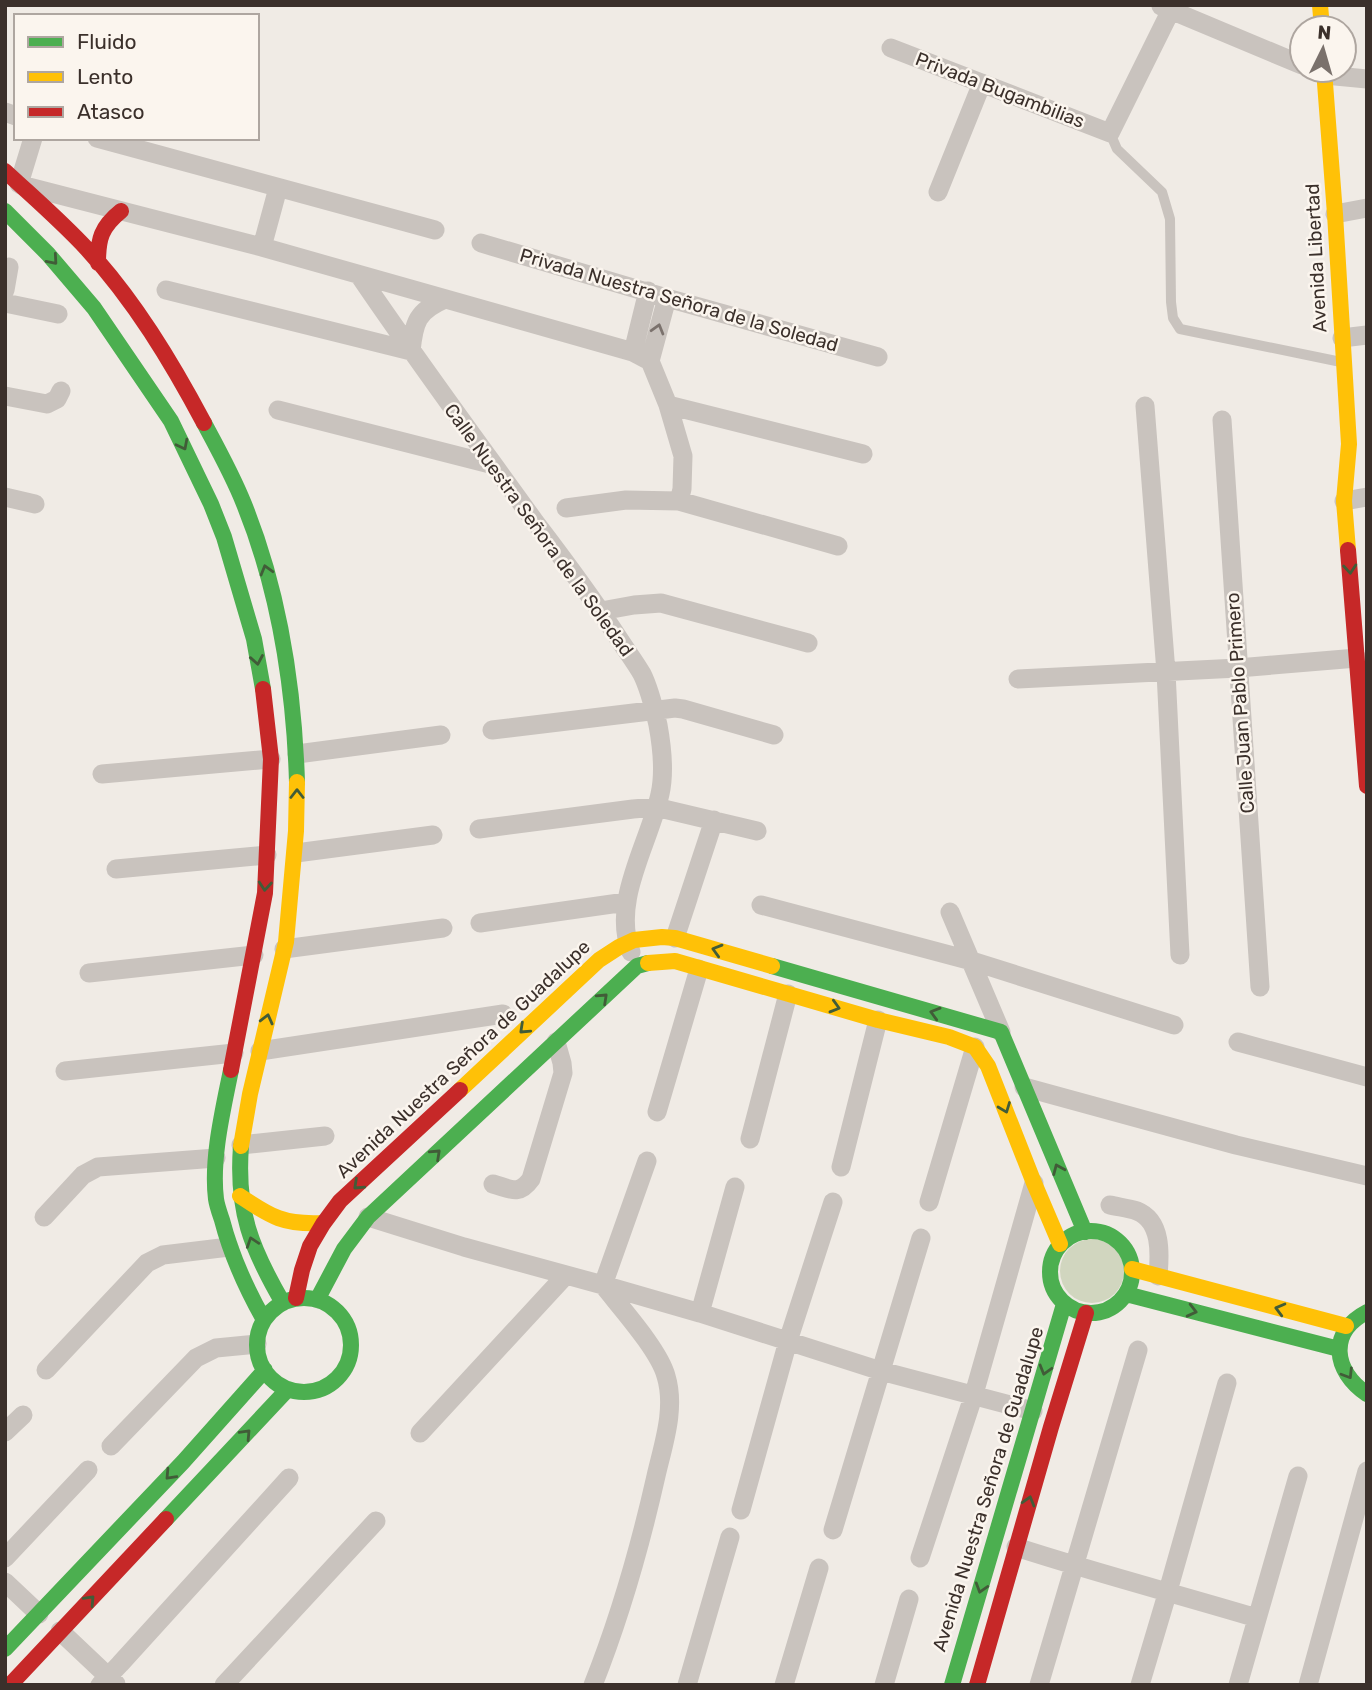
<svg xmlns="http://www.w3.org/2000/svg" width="1372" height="1690" font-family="Rubik,sans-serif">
	<rect width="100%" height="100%" fill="#f0ebe5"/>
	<path fill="#d1d6bf" d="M1060 1271a32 32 0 1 1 64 0a32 32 0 1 1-64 0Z"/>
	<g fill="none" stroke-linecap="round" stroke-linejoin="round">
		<path stroke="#c9c3be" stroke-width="10" d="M1110,133l7,16 45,43 8,27 1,83 2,16 7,11 161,33"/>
		<path stroke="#c9c3be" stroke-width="19" d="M1161,6l141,59
			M891,48l219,85 61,-123 5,-5
			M1313,70l12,5 42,4
			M5,112l11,4
			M97,138l338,92
			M19,184l14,-46
			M21,185l241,62 371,105 17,9
			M938,192l44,-109
			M1335,214l32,-6
			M481,243l186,55 211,59
			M262,247l16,-59
			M359,275c57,84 117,165 176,247 29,38 58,77 84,117 7,11 16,23 23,35 8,16 12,34 16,51 4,22 7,47 2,69 -11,50 -49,107 -29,158
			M5,290l4,-23
			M166,290l245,61c3,-29 6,-40 34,-52
			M667,298l-17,63 18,44 15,51 -1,33 -3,12
			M5,303l53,11
			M1342,338l25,-3
			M633,352l15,-61
			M5,396l42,8 10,-5 4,-8
			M668,405l195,49
			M1145,406l21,266 14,283
			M278,410l216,55
			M1222,420l38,567
			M5,497l30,7
			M1344,501l23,-4
			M566,508l60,-8 53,1 159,45
			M601,611l33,-6 27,-2 147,40
			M1018,679l220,-11 119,-10
			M492,730l183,-22 8,1 91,26
			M297,754l144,-19
			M102,774l169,-15
			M479,829l154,-20 23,-2 12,3 89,21
			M296,853l137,-18
			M116,869l151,-14
			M761,905l211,56 202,64
			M950,912l51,120
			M480,923l146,-21
			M675,938l39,-118
			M284,949l159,-21
			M89,973l165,-18
			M1238,1042l129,35
			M260,1051l243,-37
			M65,1071l169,-18
			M1024,1087l212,58 131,31
			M657,1112l42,-143
			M750,1139l38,-145
			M241,1145l84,-9
			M841,1167l37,-147
			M493,1184c18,5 26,12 38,-5l32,-106 -1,-10 -6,-21
			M929,1202l46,-155
			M1110,1205c8,2 19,3 27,6 25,10 23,43 21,65
			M44,1217l39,-42 15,-8 118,-9
			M368,1217l96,30 139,38 97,28 181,58 152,40
			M700,1313l35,-126
			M46,1370l101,-107 16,-8 66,-8
			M5,1432l18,-17
			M420,1433l145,-157
			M111,1446l85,-88 20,-10 41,-4
			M741,1510l47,-169 45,-139
			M833,1530l88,-292
			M1016,1547c80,26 161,47 241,71
			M5,1558l83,-88
			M920,1558l54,-164 60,-211
			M5,1582l34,32
			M60,1631l56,53
			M100,1685l20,-21 169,-186
			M224,1685l152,-164
			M593,1685c27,-68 47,-138 63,-209 7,-31 20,-67 10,-100 -7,-26 -45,-68 -63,-91l44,-124
			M687,1685l43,-148
			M784,1685l35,-117
			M884,1685l25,-86
			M1039,1685l99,-335
			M1140,1685l28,-94 59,-208
			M1238,1685l60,-209
			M1308,1685l59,-214"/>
		<path stroke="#4caf50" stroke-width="16" d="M5,211l43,43 46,54 77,113 40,83 13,33 30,102 9,50
			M204,423c14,26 29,53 40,81 36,89 50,183 53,278
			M772,966l229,66 84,200
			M231,1070c-8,40 -20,89 -15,129 1,7 4,15 6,21 9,35 24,68 42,100
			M241,1146c-5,65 10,102 42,157
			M1050 1272a41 41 0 1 1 82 0a41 41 0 1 1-82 0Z
			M1126,1294l213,55
			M257 1345a47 47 0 1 1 94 0a47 47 0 1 1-94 0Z
			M317,1300l27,-51 24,-32 269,-251 11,-3
			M1367,1312c-39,20 -34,59 0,82
			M166,1519l122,-130
			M5,1649l178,-187 82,-92
			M952,1685l112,-381"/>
		<path stroke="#ffc107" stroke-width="16" d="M1320,5l2,23
			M1324,70l11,144 14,230 -5,57 4,49
			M648,963l27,-2 203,59 71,17 26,10 13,19 46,117 26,61
			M460,1090l139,-130 20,-13 15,-7 28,-3 13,1 97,28
			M241,1146l9,-52 36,-152 10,-111 1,-49
			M240,1196c31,21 44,29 83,27
			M1132,1269l214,57"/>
		<path stroke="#c62828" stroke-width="16" d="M5,171c28,26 56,50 82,78 47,51 84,112 117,174
			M98,263c0,-24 3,-36 23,-52
			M1348,550l19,236
			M231,1070l34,-177 6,-134 -8,-70
			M296,1298l6,-28 8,-24 13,-22 17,-23 120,-111
			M10,1685l156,-166
			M977,1685l74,-258 35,-114"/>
	</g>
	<defs><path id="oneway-chevron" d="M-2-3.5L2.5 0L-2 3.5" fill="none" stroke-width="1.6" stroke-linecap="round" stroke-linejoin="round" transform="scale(1.75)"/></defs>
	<g stroke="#415c38">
		<use href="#oneway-chevron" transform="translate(53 260) rotate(49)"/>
		<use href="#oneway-chevron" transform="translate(183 445) rotate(63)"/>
		<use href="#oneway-chevron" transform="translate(1350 569) rotate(85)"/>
		<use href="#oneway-chevron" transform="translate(266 570) rotate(-106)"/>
		<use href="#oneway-chevron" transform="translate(257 660) rotate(80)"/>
		<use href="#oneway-chevron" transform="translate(297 794) rotate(-90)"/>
		<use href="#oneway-chevron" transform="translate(265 886) rotate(95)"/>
		<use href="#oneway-chevron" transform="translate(717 950) rotate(-164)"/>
		<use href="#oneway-chevron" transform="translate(603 998) rotate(-43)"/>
		<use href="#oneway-chevron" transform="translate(835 1007) rotate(16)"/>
		<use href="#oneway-chevron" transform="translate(935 1013) rotate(-164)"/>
		<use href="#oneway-chevron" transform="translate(267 1019) rotate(-76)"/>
		<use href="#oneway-chevron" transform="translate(524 1029) rotate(137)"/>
		<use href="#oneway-chevron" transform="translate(1005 1108) rotate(69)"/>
		<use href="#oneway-chevron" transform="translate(436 1154) rotate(-43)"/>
		<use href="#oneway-chevron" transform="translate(1058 1169) rotate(-113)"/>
		<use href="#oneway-chevron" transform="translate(358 1185) rotate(137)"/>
		<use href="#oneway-chevron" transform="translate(252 1242) rotate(-109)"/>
		<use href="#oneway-chevron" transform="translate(1280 1309) rotate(-165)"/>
		<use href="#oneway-chevron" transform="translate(1192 1311) rotate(14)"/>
		<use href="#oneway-chevron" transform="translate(1045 1370) rotate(106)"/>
		<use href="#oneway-chevron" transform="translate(1348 1374) rotate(58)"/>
		<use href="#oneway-chevron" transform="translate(246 1434) rotate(-47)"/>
		<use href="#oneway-chevron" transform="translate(170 1475) rotate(133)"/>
		<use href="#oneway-chevron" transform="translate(1029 1501) rotate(-74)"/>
		<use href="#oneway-chevron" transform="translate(981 1588) rotate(107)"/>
		<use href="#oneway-chevron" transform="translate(90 1600) rotate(-47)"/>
	</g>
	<use stroke="#7b726d" href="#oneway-chevron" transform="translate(658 329) rotate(-74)"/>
	<g text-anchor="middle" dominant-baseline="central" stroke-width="5" stroke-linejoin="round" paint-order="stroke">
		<g font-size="19" fill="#3b302b" stroke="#fbf5ee">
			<text transform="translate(1000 90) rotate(21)">Privada Bugambilias</text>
			<text transform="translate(1316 258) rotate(-93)">Avenida Libertad</text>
			<text transform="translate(679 300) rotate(16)">Privada Nuestra Señora de la Soledad</text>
			<text transform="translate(539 530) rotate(54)">Calle Nuestra Señora de la Soledad</text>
			<text transform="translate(1240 703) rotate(-94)">Calle Juan Pablo Primero</text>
			<text transform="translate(463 1059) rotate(-43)">Avenida Nuestra Señora de Guadalupe</text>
			<text transform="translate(988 1489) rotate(-73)">Avenida Nuestra Señora de Guadalupe</text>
		</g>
	</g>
	<rect width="1372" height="1690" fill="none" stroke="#3b302b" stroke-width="14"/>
	<rect x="14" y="14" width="245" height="126" fill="#fbf5ee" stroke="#aea6a0" stroke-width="2"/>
	<rect x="28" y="37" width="35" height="10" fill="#4caf50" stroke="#aea6a0" stroke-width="2"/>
	<text x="77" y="49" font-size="21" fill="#3b302b">Fluido</text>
	<rect x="28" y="72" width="35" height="10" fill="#ffc107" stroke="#aea6a0" stroke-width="2"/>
	<text x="77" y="84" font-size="21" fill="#3b302b">Lento</text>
	<rect x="28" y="107" width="35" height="10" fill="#c62828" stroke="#aea6a0" stroke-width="2"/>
	<text x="77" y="119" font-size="21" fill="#3b302b">Atasco</text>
	<g transform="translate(1323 49) rotate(5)"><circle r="33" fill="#fbf5ee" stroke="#aea6a0" stroke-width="2"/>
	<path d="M0-5L12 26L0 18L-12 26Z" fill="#7a716c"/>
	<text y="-10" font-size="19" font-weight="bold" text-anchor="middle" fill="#3b302b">N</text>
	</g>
</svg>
